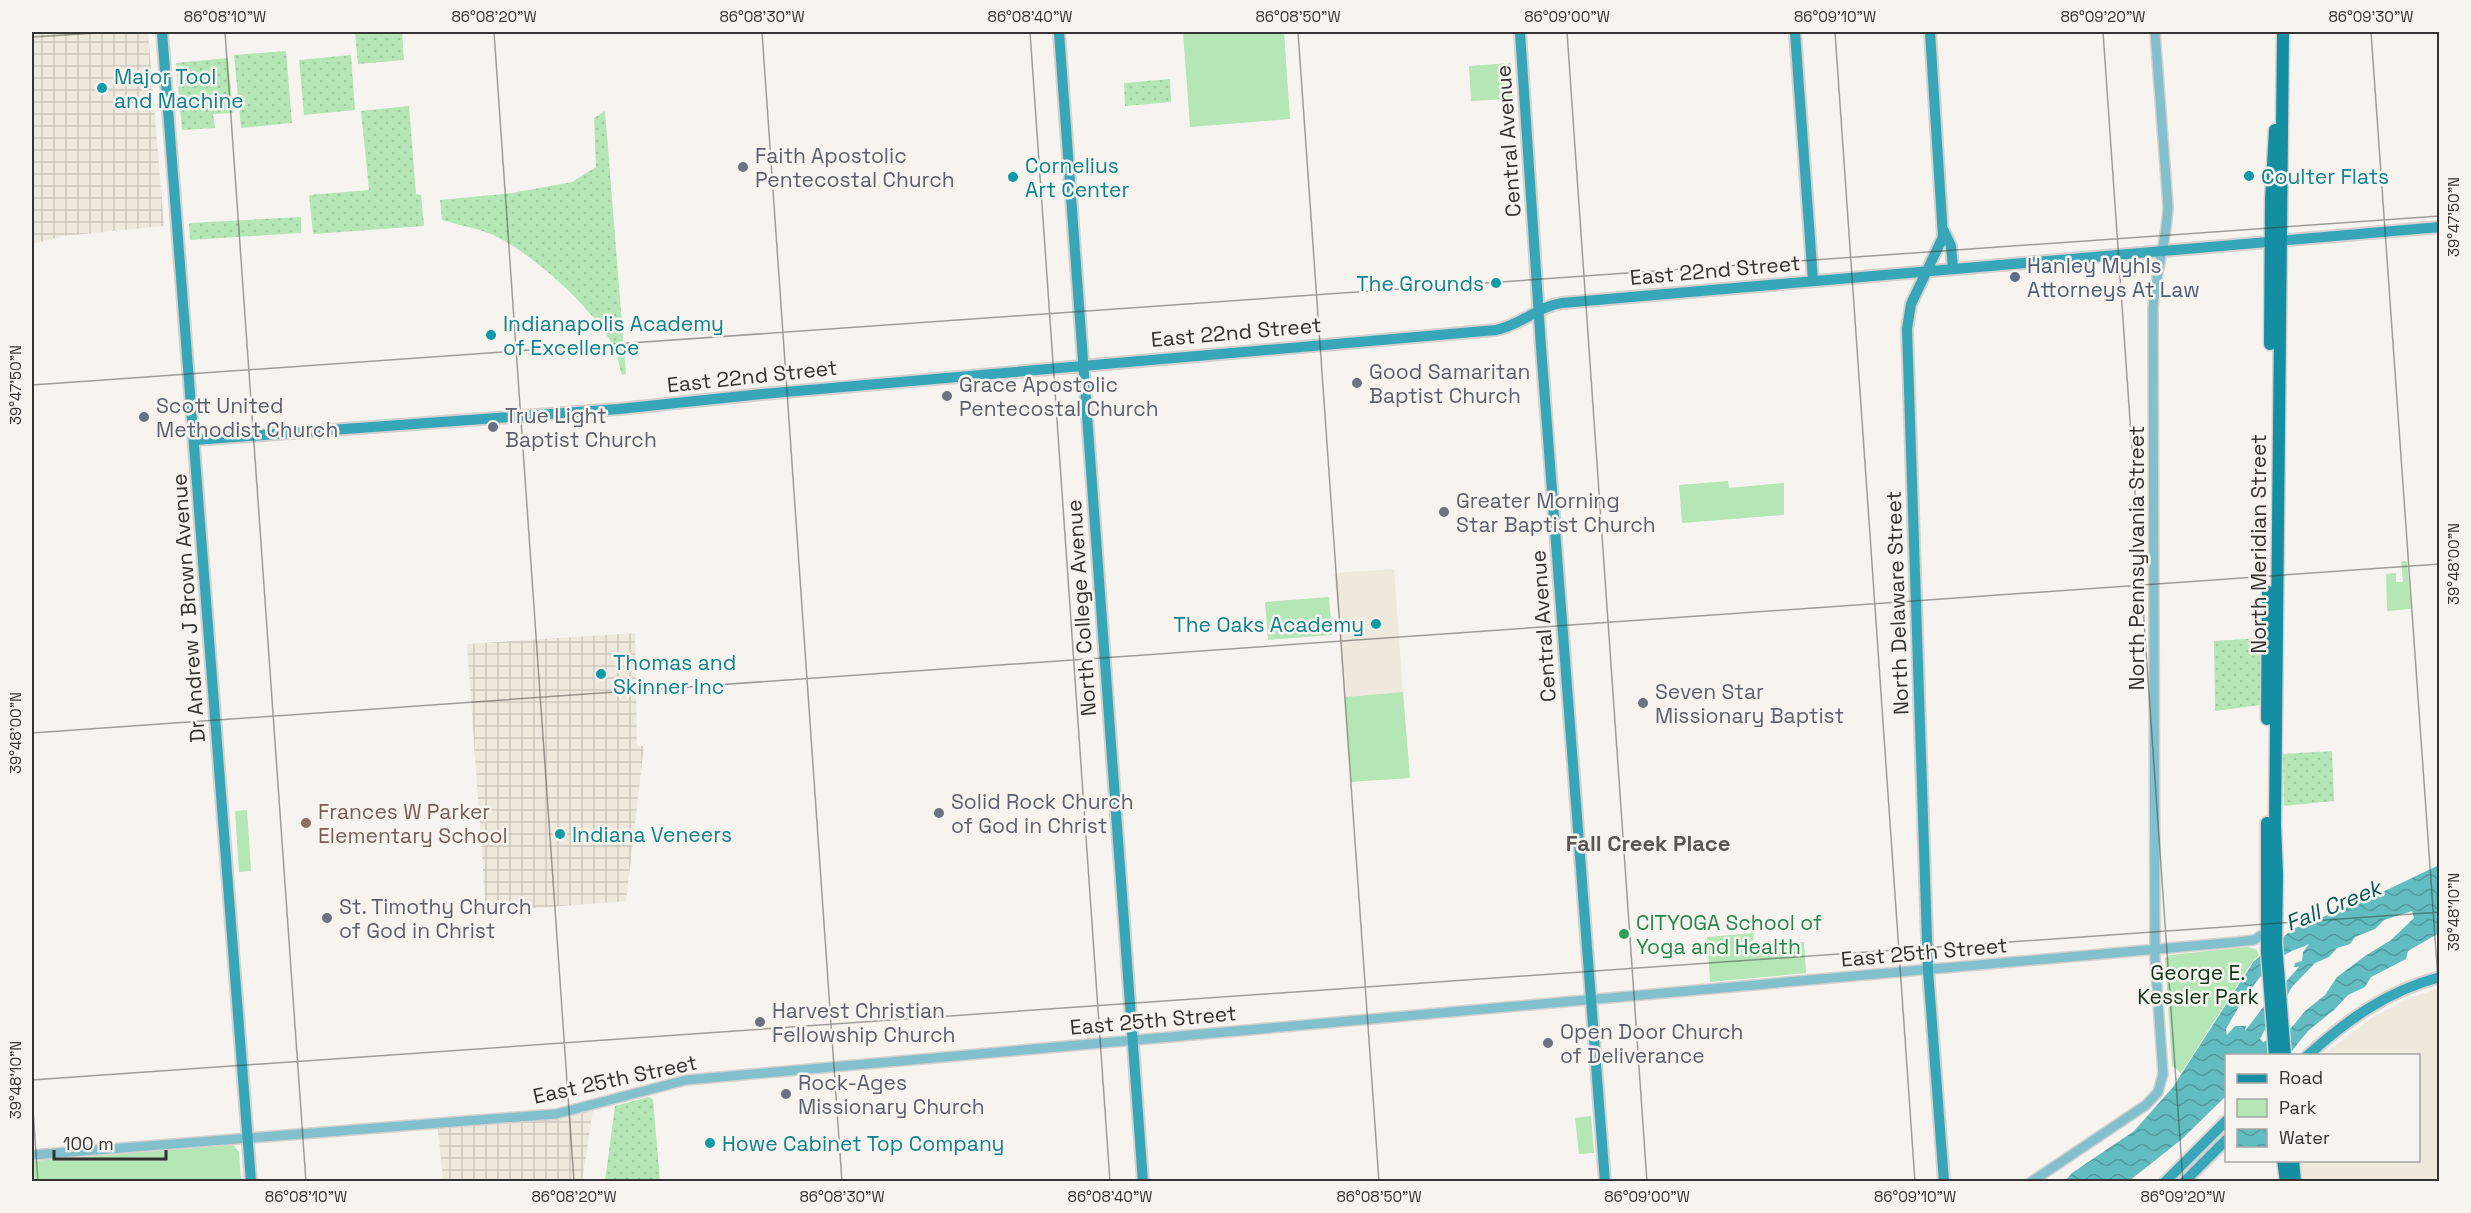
<svg xmlns="http://www.w3.org/2000/svg" width="2471" height="1213" font-family="'Space Grotesk',sans-serif">
	<defs>
		<pattern id="industrial-grid" width="8" height="8" patternUnits="userSpaceOnUse" patternTransform="scale(1.5)"><rect width="8" height="8" fill="#efe8dd"/><path d="M0 4h8M4 0v8" fill="none" stroke="#cec7be"/></pattern>
		<pattern id="grass-dots" width="8" height="8" patternUnits="userSpaceOnUse" patternTransform="scale(1.5)"><rect width="8" height="8" fill="#b4e6b6"/><path d="M2 2h.1M6 6h.1" fill="none" stroke="#9bc69d" stroke-width="1.8" stroke-linecap="round"/></pattern>
		<pattern id="water-waves" width="16" height="10" patternUnits="userSpaceOnUse" patternTransform="scale(1.5)"><rect width="16" height="10" fill="#61bdc1"/><path d="M0 5q4-4 8 0t8 0" fill="none" stroke="#519a9d"/></pattern>
	</defs>
	<rect width="100%" height="100%" fill="#f7f4f0"/>
	<path fill="#efe8dd" d="M1394,569l9,123 -58,5 -11,-124z
		M2439,988v193h-137l-2,-20 118,-1v-104l-95,-1 50,-38 34,-18z"/>
	<path fill="url(#industrial-grid)" d="M32,32h116l16,194 -100,10 -32,8z
		M635,633l2,113h7l-18,155 -140,11 -19,-268z
		M593,1110l-11,71h-139l-5,-52 127,-11z"/>
	<path fill="url(#grass-dots)" d="M355,32h47l2,28 -46,4z
		M286,51l6,72 -51,5 -7,-73z
		M351,55l4,55 -51,5 -5,-55z
		M228,58l5,55 -20,1 2,14 -33,2 -6,-67z
		M1170,79l1,23 -46,4 -1,-23z
		M409,106l7,88 5,1 3,31 -111,8 -4,-39 60,-5 -8,-79z
		M605,111l21,263 -4,1c-3,-9 -4,-19 -8,-27 -18,-38 -84,-97 -123,-114 -15,-6 -33,-9 -49,-14l-2,-20 72,-7 60,-11 24,-15 -2,-49z
		M301,217v16l-111,7 -1,-17z
		M2261,638l-1,67 -45,6 -1,-70z
		M2332,751l2,50 -50,5 -1,-52z
		M648,1097l5,2 7,82h-55l10,-75z"/>
	<path fill="#b4e6b6" d="M1183,32h101l6,87 -100,8z
		M1511,63l3,32 -4,4 -39,2 -2,-35z
		M1728,481l1,7 55,-5v32l-102,8 -3,-38z
		M2401,561h6l4,48 -24,2 -1,-37 10,-1v9h7z
		M1329,597l3,38 -64,5 -3,-38z
		M1403,692l7,86 -59,4 -6,-85z
		M247,810l4,61 -12,1 -4,-61z
		M1753,933l1,12 50,-3 2,31 -96,9 -3,-45z
		M2247,947l9,2 3,6 -7,7 -71,111 -9,-7 -7,-108 5,-3z
		M1591,1116l3,37 -15,1 -4,-36z
		M233,1145l6,7 2,29h-209v-20z"/>
	<path fill="url(#water-waves)" fill-rule="evenodd" d="M2439,865v68l-31,18 -2,8 -35,18 -6,10 -17,8 -13,14 -27,22 -17,21 -7,3 -58,1v40l-44,43 -53,42 -65,1 8,-9 62,-42 39,-44 81,-126 39,-32 77,-31zM2412,911l2,7 -23,22 -26,16 -28,21 -12,18 -20,16 -13,16 -9,7 -20,8 -3,-3 11,-21 10,-11 11,-20 23,-24 14,-6 8,-9 13,-4 5,-7 20,-8 9,-9zM2309,944l-6,8 -1,9 -7,2 -1,4h5l-35,39 -19,25 1,-5h-11l-8,9 -1,-6c15,-27 35,-60 62,-76 6,-4 14,-5 21,-9z"/>
	<g fill="none" stroke-linecap="round" stroke-linejoin="round">
		<defs>
			<path id="tertiary" d="M32,1155l524,-41 130,-34 1551,-138 17,-2 16,-10
				M2031,1182l115,-77 12,-13 5,-18 -8,-116 -2,-649c2,-35 14,-68 15,-103l-13,-174"/>
			<path id="secondary" d="M162,32l89,1150
				M1059,32l84,1150
				M1520,32l21,315 64,835
				M1795,32l18,249
				M1930,32l13,205 -32,67 -4,25 21,641 16,212
				M1944,231l7,15 2,23
				M194,440l425,-31 143,-15 734,-64c25,-5 43,-24 66,-27l878,-76
				M2307,1056c40,-36 80,-65 133,-79
				M2165,1182l61,-61
				M2184,1182l42,-42"/>
			<path id="primary" d="M2283,32l-8,793 2,50 -1,69 9,112
				M2270,344l1,-145 4,-69
				M2267,719l1,-127
				M2267,823v129l8,104
				M2283,1160l3,22
				M2293,1160l2,22"/>
		</defs>
		<use href="#tertiary" stroke="#d4d1ce" stroke-width="12"/>
		<use href="#secondary" stroke="#d4d1ce" stroke-width="14"/>
		<use href="#primary" stroke="#d4d1ce" stroke-width="15"/>
		<use href="#tertiary" stroke="#82c0cd" stroke-width="9"/>
		<use href="#secondary" stroke="#38a6b9" stroke-width="10"/>
		<use href="#primary" stroke="#138ea2" stroke-width="12"/>
	</g>
	<path fill="none" stroke="#343331" stroke-width="1.5" stroke-opacity="0.45" d="M225,32l81,1150M494,32l80,1150M762,32l80,1150M1030,32l80,1150M1298,32l81,1150M1567,32l80,1150M1835,32l80,1150M2103,32l80,1150M2371,32l69,976M32,37l80,-5M32,385l2408,-169M32,733l2408,-169M32,1080l2408,-168M32,1096l6,86"/>
	<g fill="#0f9aa8" stroke="#f7f4f0" stroke-width="2">
		<circle cx="102" cy="88" r="6"/>
		<circle cx="2249" cy="176" r="6"/>
		<circle cx="1013" cy="177" r="6"/>
		<circle cx="1496" cy="283" r="6"/>
		<circle cx="491" cy="335" r="6"/>
		<circle cx="1376" cy="624" r="6"/>
		<circle cx="601" cy="674" r="6"/>
		<circle cx="560" cy="834" r="6"/>
		<circle cx="710" cy="1143" r="6"/>
	</g>
	<g fill="#6b7280" stroke="#f7f4f0" stroke-width="2">
		<circle cx="743" cy="167" r="6"/>
		<circle cx="1357" cy="383" r="6"/>
		<circle cx="947" cy="396" r="6"/>
		<circle cx="144" cy="417" r="6"/>
		<circle cx="493" cy="427" r="6"/>
		<circle cx="1444" cy="512" r="6"/>
		<circle cx="1643" cy="703" r="6"/>
		<circle cx="939" cy="813" r="6"/>
		<circle cx="327" cy="918" r="6"/>
		<circle cx="760" cy="1022" r="6"/>
		<circle cx="1548" cy="1043" r="6"/>
		<circle cx="786" cy="1094" r="6"/>
	</g>
	<circle fill="#5c6f8a" stroke="#f7f4f0" stroke-width="2" cx="2015" cy="277" r="6"/>
	<circle fill="#8d6e63" stroke="#f7f4f0" stroke-width="2" cx="306" cy="823" r="6"/>
	<circle fill="#2e9e5b" stroke="#f7f4f0" stroke-width="2" cx="1624" cy="934" r="6"/>
	<g text-anchor="middle" dominant-baseline="central" stroke-width="5" stroke-linejoin="round" paint-order="stroke">
		<g font-size="21" fill="#0d838f" stroke="#f7f4f0" text-anchor="start">
			<text x="114" y="76">Major Tool<tspan x="114" dy="24">and Machine</tspan></text>
			<text x="1025" y="165">Cornelius<tspan x="1025" dy="24">Art Center</tspan></text>
			<text x="2261" y="176">Coulter Flats</text>
			<text x="1484" y="283" text-anchor="end">The Grounds</text>
			<text x="503" y="323">Indianapolis Academy<tspan x="503" dy="24">of Excellence</tspan></text>
			<text x="1364" y="624" text-anchor="end">The Oaks Academy</text>
			<text x="613" y="662">Thomas and<tspan x="613" dy="24">Skinner Inc</tspan></text>
			<text x="572" y="834">Indiana Veneers</text>
			<text x="722" y="1143">Howe Cabinet Top Company</text>
		</g>
		<g font-size="21" fill="#343331" stroke="#f7f4f0">
			<text transform="translate(1508 141) rotate(-94)">Central Avenue</text>
			<text transform="translate(1715 270) rotate(-5)">East 22nd Street</text>
			<text transform="translate(1236 332) rotate(-5)">East 22nd Street</text>
			<text transform="translate(752 376) rotate(-6)">East 22nd Street</text>
			<text transform="translate(2258 544) rotate(-90)">North Meridian Street</text>
			<text transform="translate(2136 558) rotate(-90)">North Pennsylvania Street</text>
			<text transform="translate(1897 603) rotate(-92)">North Delaware Street</text>
			<text transform="translate(188 608) rotate(-94)">Dr Andrew J Brown Avenue</text>
			<text transform="translate(1081 608) rotate(-94)">North College Avenue</text>
			<text transform="translate(1543 626) rotate(-94)">Central Avenue</text>
			<text transform="translate(1924 952) rotate(-5)">East 25th Street</text>
			<text transform="translate(1153 1020) rotate(-5)">East 25th Street</text>
			<text transform="translate(615 1079) rotate(-12)">East 25th Street</text>
		</g>
		<g font-size="21" fill="#5b616d" stroke="#f7f4f0" text-anchor="start">
			<text x="755" y="155">Faith Apostolic<tspan x="755" dy="24">Pentecostal Church</tspan></text>
			<text x="1369" y="371">Good Samaritan<tspan x="1369" dy="24">Baptist Church</tspan></text>
			<text x="959" y="384">Grace Apostolic<tspan x="959" dy="24">Pentecostal Church</tspan></text>
			<text x="156" y="405">Scott United<tspan x="156" dy="24">Methodist Church</tspan></text>
			<text x="505" y="415">True Light<tspan x="505" dy="24">Baptist Church</tspan></text>
			<text x="1456" y="500">Greater Morning<tspan x="1456" dy="24">Star Baptist Church</tspan></text>
			<text x="1655" y="691">Seven Star<tspan x="1655" dy="24">Missionary Baptist</tspan></text>
			<text x="951" y="801">Solid Rock Church<tspan x="951" dy="24">of God in Christ</tspan></text>
			<text x="339" y="906">St. Timothy Church<tspan x="339" dy="24">of God in Christ</tspan></text>
			<text x="772" y="1010">Harvest Christian<tspan x="772" dy="24">Fellowship Church</tspan></text>
			<text x="1560" y="1031">Open Door Church<tspan x="1560" dy="24">of Deliverance</tspan></text>
			<text x="798" y="1082">Rock-Ages<tspan x="798" dy="24">Missionary Church</tspan></text>
		</g>
		<g font-size="21" fill="#4e5e75" stroke="#f7f4f0" text-anchor="start">
			<text x="2027" y="265">Hanley Myhls<tspan x="2027" dy="24">Attorneys At Law</tspan></text>
		</g>
		<g font-size="21" fill="#785e54" stroke="#f7f4f0" text-anchor="start">
			<text x="318" y="811">Frances W Parker<tspan x="318" dy="24">Elementary School</tspan></text>
		</g>
		<g font-size="21" fill="#27864d" stroke="#f7f4f0" text-anchor="start">
			<text x="1636" y="922">CITYOGA School of<tspan x="1636" dy="24">Yoga and Health</tspan></text>
		</g>
		<g font-size="21" fill="#103514" stroke="#f7f4f0">
			<text x="2198" y="972">George E.<tspan x="2198" dy="24">Kessler Park</tspan></text>
		</g>
		<g font-size="22" font-weight="bold" fill="#595653" stroke="#f7f4f0">
			<text x="1648" y="843">Fall Creek Place</text>
		</g>
		<g font-size="22" font-style="italic" fill="#00575a" stroke="#f7f4f0">
			<text transform="translate(2333 905) rotate(-22)">Fall Creek</text>
		</g>
	</g>
	<rect width="2471" height="1213" fill="none" stroke="#f7f4f0" stroke-width="66"/>
	<rect x="2225" y="1054" width="195" height="108" fill="#f7f4f0" stroke="#a9a7a4" stroke-width="1.5"/>
	<rect x="2237" y="1074" width="30" height="9" fill="#138ea2" stroke="#a9a7a4" stroke-width="1.5"/>
	<text x="2279" y="1084" font-size="18" fill="#343331">Road</text>
	<rect x="2237" y="1099" width="30" height="18" fill="#b4e6b6" stroke="#a9a7a4" stroke-width="1.5"/>
	<text x="2279" y="1114" font-size="18" fill="#343331">Park</text>
	<rect x="2237" y="1129" width="30" height="18" fill="url(#water-waves)" stroke="#a9a7a4" stroke-width="1.5"/>
	<text x="2279" y="1144" font-size="18" fill="#343331">Water</text>
	<path d="M54 1150v9h112v-9" fill="none" stroke="#343331" stroke-width="3"/>
	<text x="63" y="1150" font-size="18" fill="#343331" stroke="#f7f4f0" stroke-width="4.5" paint-order="stroke">100 m</text>
	<rect x="33" y="33" width="2405" height="1147" fill="none" stroke="#343331" stroke-width="2"/>
	<g font-size="15" text-anchor="middle" fill="#343331">
		<text x="225" y="22">86°08'10"W</text>
		<text x="494" y="22">86°08'20"W</text>
		<text x="762" y="22">86°08'30"W</text>
		<text x="1030" y="22">86°08'40"W</text>
		<text x="1298" y="22">86°08'50"W</text>
		<text x="1567" y="22">86°09'00"W</text>
		<text x="1835" y="22">86°09'10"W</text>
		<text x="2103" y="22">86°09'20"W</text>
		<text x="2371" y="22">86°09'30"W</text>
		<text transform="translate(2454 217) rotate(-90)" y="5">39°47'50"N</text>
		<text transform="translate(16 385) rotate(-90)" y="5">39°47'50"N</text>
		<text transform="translate(2454 564) rotate(-90)" y="5">39°48'00"N</text>
		<text transform="translate(16 733) rotate(-90)" y="5">39°48'00"N</text>
		<text transform="translate(2454 912) rotate(-90)" y="5">39°48'10"N</text>
		<text transform="translate(16 1080) rotate(-90)" y="5">39°48'10"N</text>
		<text x="306" y="1202">86°08'10"W</text>
		<text x="574" y="1202">86°08'20"W</text>
		<text x="842" y="1202">86°08'30"W</text>
		<text x="1110" y="1202">86°08'40"W</text>
		<text x="1379" y="1202">86°08'50"W</text>
		<text x="1647" y="1202">86°09'00"W</text>
		<text x="1915" y="1202">86°09'10"W</text>
		<text x="2183" y="1202">86°09'20"W</text>
	</g>
</svg>
